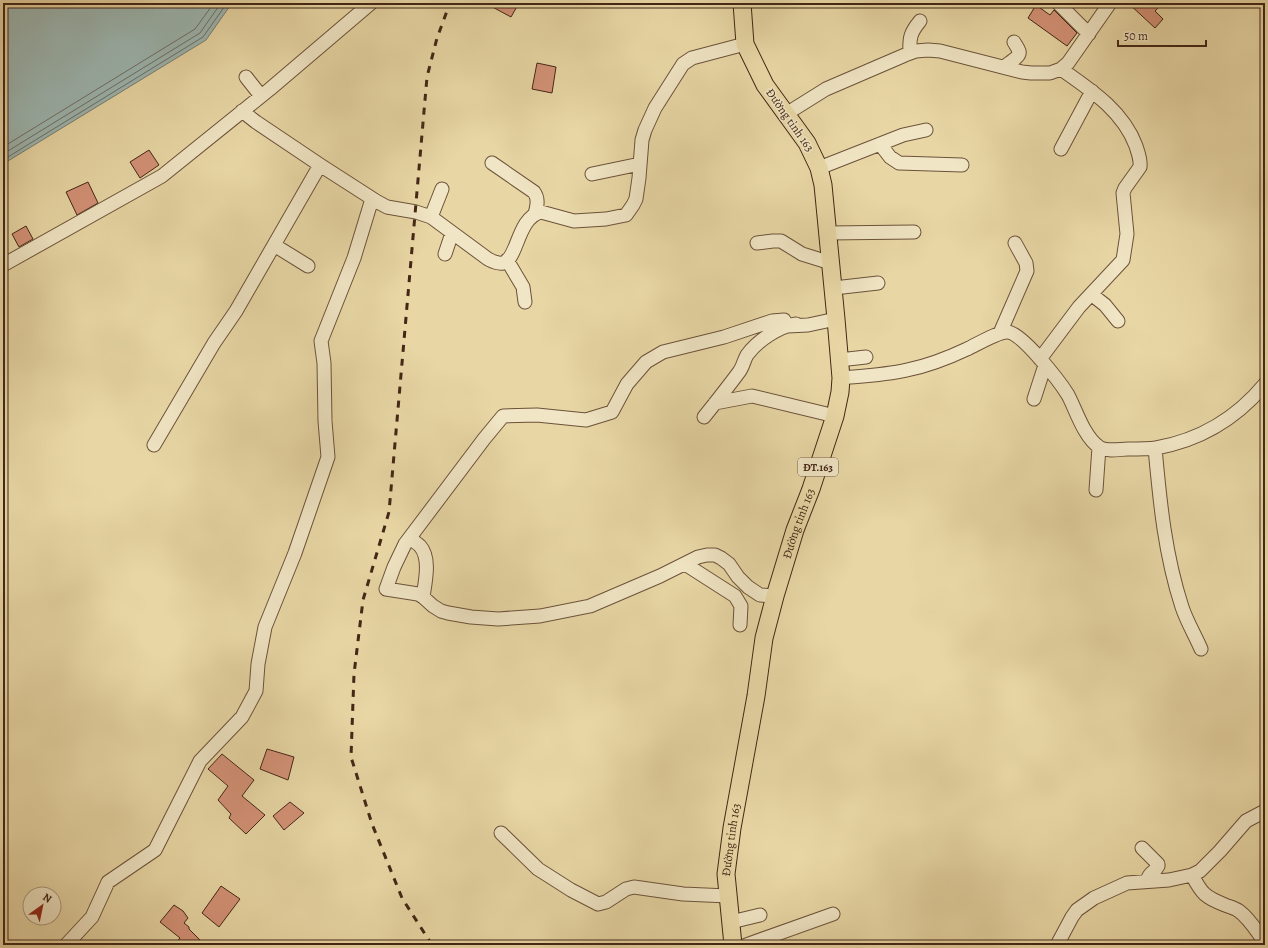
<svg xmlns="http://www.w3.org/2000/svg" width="1268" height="948" font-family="Alegreya,serif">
	<rect width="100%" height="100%" fill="#e8d7a5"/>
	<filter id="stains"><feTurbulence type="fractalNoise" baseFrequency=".005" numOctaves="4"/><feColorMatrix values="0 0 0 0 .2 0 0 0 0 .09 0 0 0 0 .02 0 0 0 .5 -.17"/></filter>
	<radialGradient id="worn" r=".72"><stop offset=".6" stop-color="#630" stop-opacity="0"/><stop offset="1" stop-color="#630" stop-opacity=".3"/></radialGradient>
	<path fill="#9cb7b2" stroke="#787d74" d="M3,3h229l-26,37 -203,124z"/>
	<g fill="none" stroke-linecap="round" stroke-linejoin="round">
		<path stroke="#706e64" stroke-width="1" d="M3,147l192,-118 19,-26
			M3,154l197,-121 21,-30
			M3,160l200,-123 24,-34"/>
	</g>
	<path fill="#d49277" stroke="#432616" d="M485,3h34l-8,14z
		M1128,3h35l-8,8 8,8 -8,9z
		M1036,5l14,10 4,-5 23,23 -10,13 -39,-28z
		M537,63l19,4 -4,26 -20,-4z
		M149,150l10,15 -19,13 -10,-16z
		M88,182l10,21 -21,12 -11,-23z
		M26,226l7,13 -14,8 -7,-13z
		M267,749l27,8 -6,23 -28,-11z
		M222,754l32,26 -12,16 23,19 -19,19 -17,-16 2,-4 -13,-14 10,-14 -20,-17z
		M290,802l14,11 -20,17 -11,-14z
		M221,886l19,13 -21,28 -17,-14z
		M174,905l9,6 5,7 -4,5 5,4v2l16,16h-31l6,-7 -20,-16z"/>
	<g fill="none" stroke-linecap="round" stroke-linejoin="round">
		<defs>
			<path id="minor" d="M1058,3l31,31
				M910,53c-1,-16 1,-21 10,-32
				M1004,67c4,-4 17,-10 15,-16 -1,-3 -4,-7 -5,-9
				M246,77l15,19
				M242,111l14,11 64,43 56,36 11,6 29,5 15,5 57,42c4,2 9,5 15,4 15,-4 14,-45 38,-51l33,9 32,-2 20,-4 7,-10 3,-6 3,-21 3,-38 3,-10 10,-22 28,-44 9,-6 53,-14
				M786,114l40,-25 79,-34 11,-4 12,-1 12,1 82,21 9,1h19l11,-4 7,-6 42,-60
				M880,144l10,13 9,6 63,2
				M1061,149l31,-58
				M492,163l42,29c5,7 3,14 1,22
				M819,168l84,-33 23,-5
				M592,174l48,-10
				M431,217l11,-28
				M828,233l86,-1
				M757,243l16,-2h8l21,13 29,9
				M274,245l34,21
				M445,254l7,-21
				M507,260l16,27 2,15
				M3,265l159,-89 108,-87 101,-86
				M834,288l44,-5
				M1091,294l14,11 13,16
				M1000,333l27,-62 -1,-8 -11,-20
				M1040,359l39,-52 44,-47 4,-26 -4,-41 2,-5 15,-21c1,-8 -2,-14 -4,-21 -13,-35 -45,-56 -75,-77
				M839,360l27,-3
				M841,378c22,-2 44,-3 66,-8 20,-4 41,-12 60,-21 9,-4 32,-18 41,-17 15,2 52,50 60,63 8,15 16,42 31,52 7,5 21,2 29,2 9,0 19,0 28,-1 45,-8 80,-29 109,-64
				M1034,399l11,-34
				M715,403l37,-7 83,20
				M704,417c12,-15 24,-30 35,-45 4,-5 5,-12 8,-17 10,-14 32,-29 49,-31l-9,2 21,-1 28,-6
				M154,445l60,-102 22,-32 84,-146
				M1155,448c5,55 10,107 27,159 5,15 13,28 19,42
				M1096,490l3,-43
				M410,538c3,3 7,5 10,8 11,12 5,37 3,51
				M685,564l50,32 6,10 -1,19
				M775,596l-15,-1 -12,-8 -10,-10 -9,-13 -8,-6 -6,-3h-8l-9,2 -38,19 -70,30 -50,10 -42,3 -27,-2 -23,-4 -7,-2 -8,-5 -10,-9 -5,-3 -32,-5 8,-22 11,-23 79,-105 19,-23 34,-1 49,5 26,-8 15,-28 19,-22 17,-10 61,-15 48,-16 12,-1 3,6
				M501,833l37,36 33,21 27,14 8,-2 20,-13 8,-2 49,7 45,2
				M1142,848l16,16v2c-4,8 -8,4 -11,15
				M1192,875c10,19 13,22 33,30 5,2 10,3 14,6 11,8 18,21 26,31
				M731,922l29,-7
				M66,945l26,-28 16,-35 47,-32 45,-89 42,-44 14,-26 2,-27 7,-37 30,-74 33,-96 -3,-36 -1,-58 -3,-22 33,-83 18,-59
				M746,945l87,-31
				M1057,945l15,-28 5,-7 17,-12 33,-15 42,-3 23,-5 8,-4 20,-20 26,-30 19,-10"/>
			<g id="major">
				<path id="s1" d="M733,945l-7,-71 6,-46 24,-132 8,-58 11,-42 20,-66 16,-41 24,-73 5,-24 1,-14 -5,-59 -13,-134 -4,-17 -12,-25 -42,-58 -20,-41 -3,-41"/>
			</g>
		</defs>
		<use href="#minor" stroke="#6c523a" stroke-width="15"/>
		<use href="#major" stroke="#432616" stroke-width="19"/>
		<use href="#minor" stroke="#f0e5c4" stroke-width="13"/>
		<use href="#major" stroke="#e8d7a5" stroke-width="17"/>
		<path stroke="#432616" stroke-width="3" stroke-dasharray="7 7" stroke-linecap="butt" d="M432,945l-30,-47 -30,-74 -21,-67 3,-83 9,-74 26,-88 38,-435 10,-39 13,-35"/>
	</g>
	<g text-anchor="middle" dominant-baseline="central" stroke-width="3" stroke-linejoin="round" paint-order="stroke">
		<rect fill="#f0e5c4" stroke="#775f4a" stroke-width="1" x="798" y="458" width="40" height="18" rx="3"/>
		<g font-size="11" font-weight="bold" fill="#432616">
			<text x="818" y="467">ĐT.163</text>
		</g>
		<g font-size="12" fill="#432616" stroke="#f0e5c4">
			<text transform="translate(790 120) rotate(55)">Đường tỉnh 163</text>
			<text stroke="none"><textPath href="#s1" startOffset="430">Đường tỉnh 163</textPath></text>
			<text stroke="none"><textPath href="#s1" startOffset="106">Đường tỉnh 163</textPath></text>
		</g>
	</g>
	<rect width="1268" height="948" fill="none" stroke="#e8d7a5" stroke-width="16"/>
	<rect x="4" y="4" width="1260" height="940" fill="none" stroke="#432616" stroke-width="2"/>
	<rect x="8" y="8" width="1252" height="932" fill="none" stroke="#432616"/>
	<g transform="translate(42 906) rotate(33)"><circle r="19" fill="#f0e5c4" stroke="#ab997e"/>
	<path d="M0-3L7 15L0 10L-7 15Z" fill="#8f2418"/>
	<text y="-6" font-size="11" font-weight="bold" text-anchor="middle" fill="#432616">N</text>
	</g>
	<path d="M1118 40v6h88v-6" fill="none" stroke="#432616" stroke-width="2"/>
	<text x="1124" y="40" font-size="12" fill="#432616" stroke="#f0e5c4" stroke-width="3" paint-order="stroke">50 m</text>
	<rect width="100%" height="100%" filter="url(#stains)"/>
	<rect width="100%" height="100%" fill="url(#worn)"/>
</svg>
